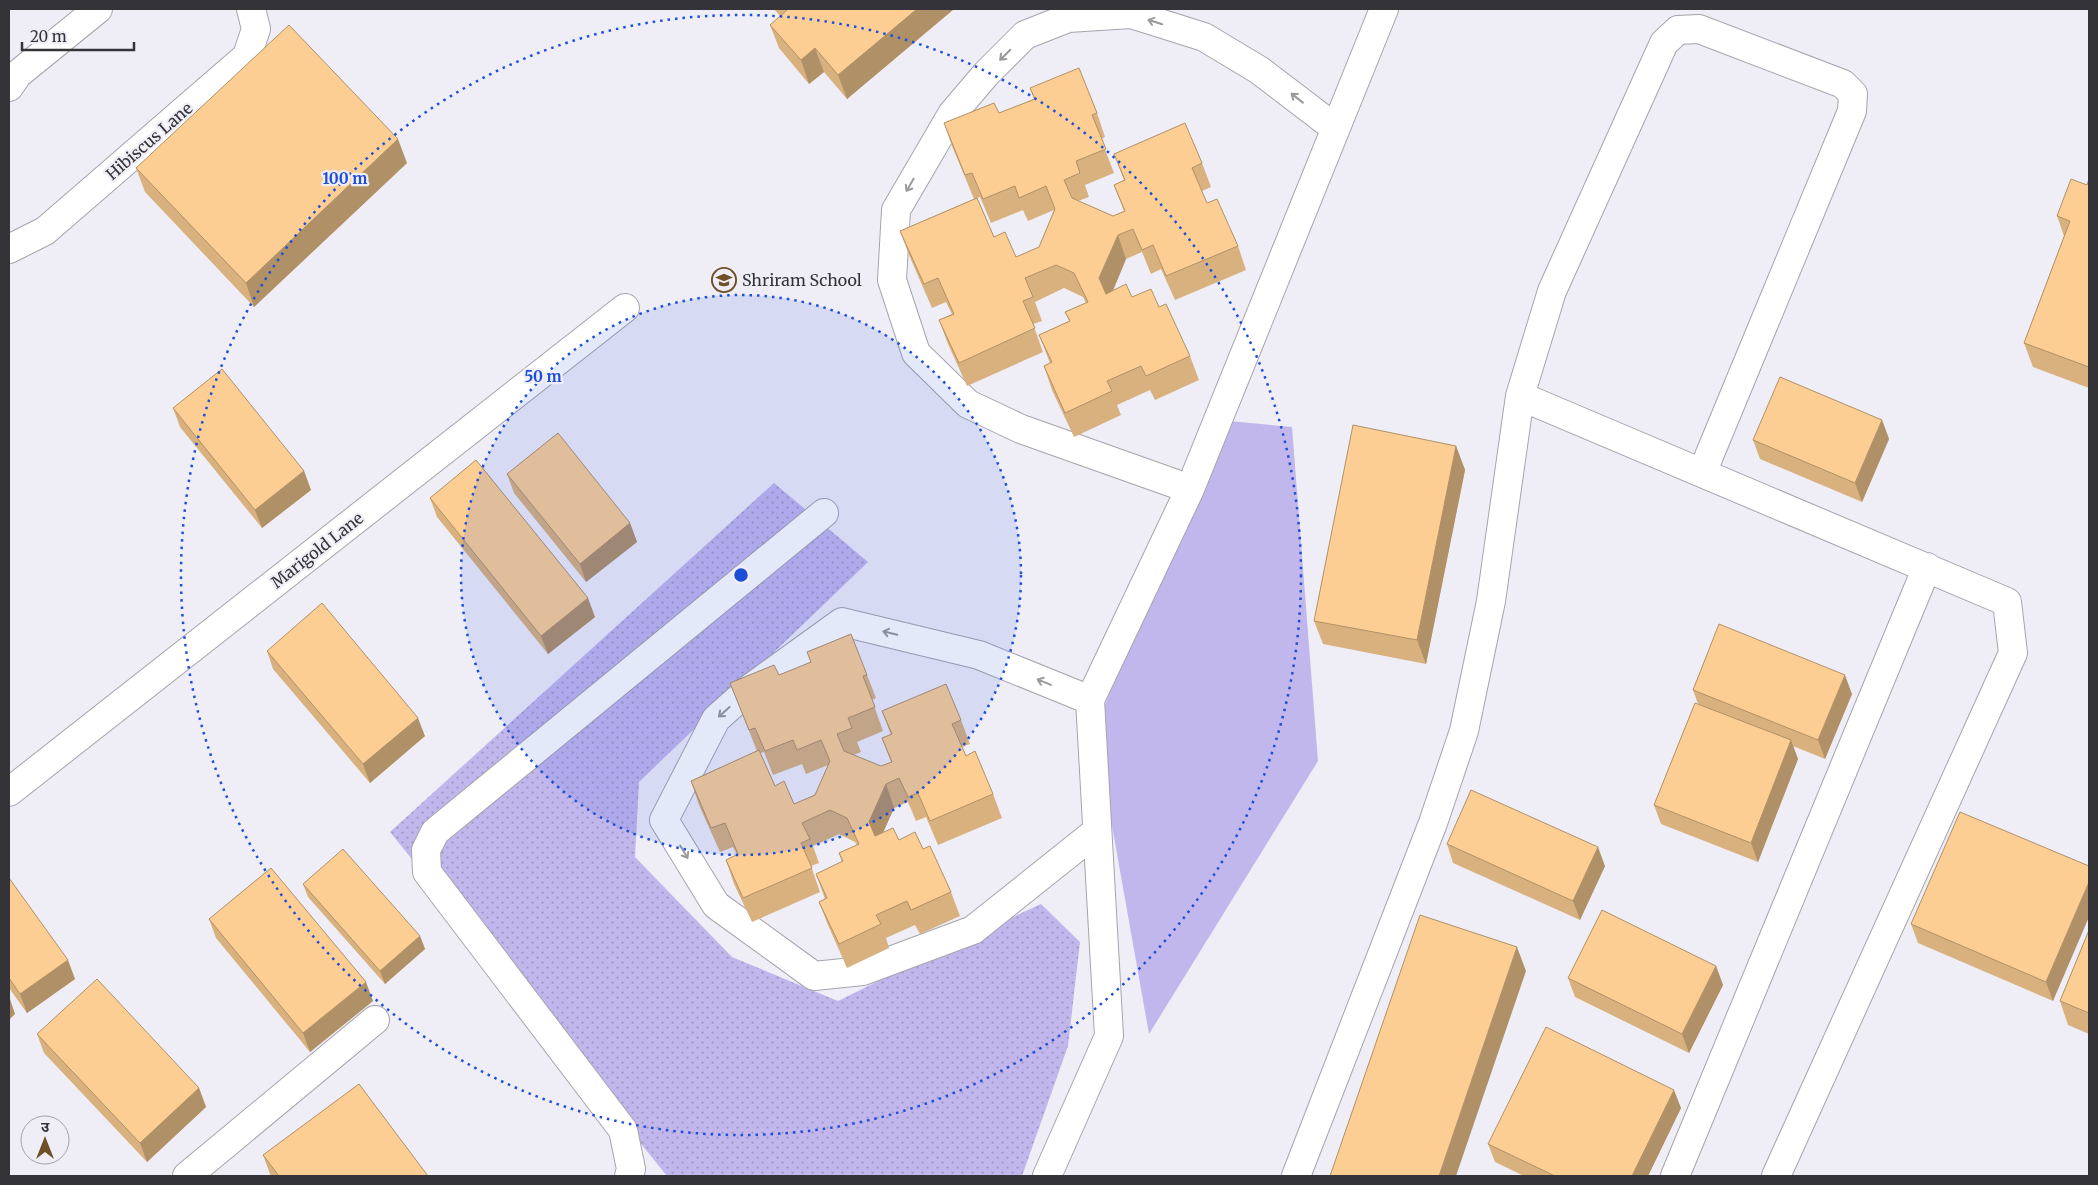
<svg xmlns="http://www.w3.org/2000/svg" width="2098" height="1185" font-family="Merriweather,'Noto Sans Devanagari',serif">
	<defs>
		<pattern id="grass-dots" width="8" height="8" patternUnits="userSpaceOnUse" patternTransform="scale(1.25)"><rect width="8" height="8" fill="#c2b7ed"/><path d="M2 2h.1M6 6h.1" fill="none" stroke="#9e95c1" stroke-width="1.8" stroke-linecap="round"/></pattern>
	</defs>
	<rect width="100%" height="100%" fill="#efeef7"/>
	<path fill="url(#grass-dots)" d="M774,483l94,79 -229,220 -4,75 97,100 106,44 93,-46 110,-51 39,38 -12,104 -46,130h-355l-277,-344z"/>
	<path fill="#c2b7ed" d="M1218,420l74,7 26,334 -169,273 -54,-304z"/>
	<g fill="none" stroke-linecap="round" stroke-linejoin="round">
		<defs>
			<path id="minor" d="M9,87l9,-13 80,-65
				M9,249l36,-18 202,-175 9,-27 -5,-20
				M1520,396l487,206 6,51 -237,523
				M1190,489l-169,-60 -53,-25 -52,-51 -24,-73 4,-70 56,-96 34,-40 39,-39 43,-17 63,-4 73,23 55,33 76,58
				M1090,700l-111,-45 -137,-33 -90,65 -36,32 -52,101 52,85 98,71 49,-5 110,-41 124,-99
				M9,792l616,-484
				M187,1176l188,-156
				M629,1176l2,-7 -8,-39 -196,-258 -1,-22 9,-18 389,-319
				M1047,1176l62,-140 -19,-336 100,-211 194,-480
				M1296,1176l137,-353 31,-92 27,-130 29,-205 32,-105 112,-248 14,-13 21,-1 144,55 10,10 -1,17 -150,362
				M1675,1176l252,-609"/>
		</defs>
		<use href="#minor" stroke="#a5a4ad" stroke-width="30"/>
		<use href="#minor" stroke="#fff" stroke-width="28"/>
	</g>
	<path fill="#d9b17e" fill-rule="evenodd" d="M774,9h180l-107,90 -23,-27 -15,12 -30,-36 -9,-23 10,-9z
		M1030,88l67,25 8,24 -4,2 13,34 -29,12 4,12 -11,4 35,15 11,-5 -10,-26 10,-5 -10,-26 88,9 9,24 -9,4 5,12 31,43 8,24 -71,30 -14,-31 -10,5 -9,-22 -16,7 -13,32 46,16 31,49 9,24 -44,20 -5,-10 -33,15 4,10 -47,22 -22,-47 -8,-24 6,-3 -11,-28 30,-14 -4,-9 21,-9 -3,-6 -19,-9 -29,14 7,19 -9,3 10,28 -76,34 -19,-42 -9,-24 13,-6 -6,-12 -14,6 -23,-53 -9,-24 74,-32 -22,-53 -8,-23 55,-10 35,-14zM980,197l11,26 32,-13 5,11 26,-11 -15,37 -23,10 -22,-20 -17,-39z
		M407,163l-153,144 -109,-115 -9,-24z
		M2089,179v209l-56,-21 -9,-24 40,-107 -7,-20 30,-31z
		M173,408l131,63 7,19 -49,38 -82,-101z
		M1882,420l7,19 -27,63 -102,-43 -7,-19z
		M1456,446l9,24 -39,194 -103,-20 -9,-23z
		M507,474l123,49 7,19 -51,40 -72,-89z
		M430,498l165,119 -47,37 -111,-137z
		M267,651l158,85 -55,47 -97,-114z
		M779,675h88l9,23 -4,2 11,31 -26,11 4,10 -7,3 27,11 10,-4 -9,-24 9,-3 -9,-24 79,9 9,24 -8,3 4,9 27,38 9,24 -64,27 -12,-28 -10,4 -8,-19 -14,6 -11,25 16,7 24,9 28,43 9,24 -40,18 -5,-9 -29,13 3,10 -42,20 -19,-43 -9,-23 6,-3 -9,-25 26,-12 -3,-9 18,-8 -2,-3 -16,-8 -26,12 6,17 -8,3 9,26 -68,30 -18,-38 -8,-24 11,-5 -4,-8 -13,5 -21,-47 -8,-24 66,-30 -27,-68zM764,752l9,23 29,-11 4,10 22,-9 -13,30 -21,9 -19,-18 -15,-33z
		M1693,690l159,4 -27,65 -32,-13 5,13 -40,103 -97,-38 -7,-19 44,-101z
		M1447,844l158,22 -25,54 -127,-57z
		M2089,866l-36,135 -135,-58 -7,-19z
		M9,878l66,101 -48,34 -18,-25z
		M303,884l117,52 5,13 -40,35 -77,-87z
		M209,919l164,82 -63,51 -94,-114z
		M2089,930v104l-21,-9 -8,-24z
		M1716,966l7,19 -34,68 -114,-56 -7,-19z
		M37,1034l162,54 7,19 -59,55 -103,-109z
		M1681,1108l-33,68h-124l-29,-14 -7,-18z
		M263,1155l165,21h-157l-1,-2z"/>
	<path fill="#b09067" d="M917,9h37l-107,90 -9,-24z
		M815,48l9,24 -15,12 -8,-24z
		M398,139l9,24 -153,144 -8,-24z
		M1118,235l8,24 -18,43 -9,-24z
		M1882,420l7,19 -27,63 -7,-19z
		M1456,446l9,24 -39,194 -9,-24z
		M304,471l7,19 -49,38 -7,-18z
		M630,523l7,19 -51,40 -6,-18z
		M588,598l7,19 -47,37 -7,-18z
		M1845,675l7,19 -27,65 -7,-19z
		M418,718l7,18 -55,47 -7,-19z
		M1791,740l7,19 -40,103 -7,-19z
		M886,784l8,24 -17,38 -8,-24z
		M1598,847l7,19 -25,54 -7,-19z
		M2089,882v35l-36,84 -7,-19z
		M420,936l5,13 -40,35 -5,-13z
		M1517,947l9,24 -70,205h-17z
		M68,960l7,19 -48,34 -7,-19z
		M1716,966l7,19 -34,68 -7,-19z
		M366,982l7,19 -63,51 -7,-19z
		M9,996l6,18 -6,6z
		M199,1088l7,19 -59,55 -7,-19z
		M1674,1090l7,18 -33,68h-16z"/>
	<path fill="#fcce93" stroke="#b09067" d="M786,9h131l-79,66 -23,-27 -14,12 -31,-35 17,-15z
		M289,25l109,114 -152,144 -110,-115z
		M1079,68l18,45 -5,2 14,34 -30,12 4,12 -16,7 8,18 41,18 12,-5 -11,-26 11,-5 -11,-26 71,-31 17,40 -10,5 15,35 10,-4 21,47 -72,30 -13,-31 -11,5 -9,-21 -15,6 -19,43 7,16 20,-10 6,13 19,-8 8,18 7,-3 24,52 -44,20 -5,-10 -34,15 5,10 -47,22 -21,-47 8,-4 -13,-27 31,-14 -5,-9 23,-10 -14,-29 -18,-8 -31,13 8,19 -10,4 12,27 -76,35 -20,-43 15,-6 -16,-36 -14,6 -24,-53 77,-33 17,39 11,-5 11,25 23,-10 16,-38 -9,-23 -27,12 -4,-12 -32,13 -11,-26 -7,2 -21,-52 50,-20 5,10 36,-14 -5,-11z
		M2071,179l16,6 2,-6v188l-65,-24 46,-122 -13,-5z
		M222,369l82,102 -49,39 -82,-102z
		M1780,377l102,43 -27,63 -102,-43z
		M1353,425l103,21 -39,194 -103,-19z
		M558,433l72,90 -50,41 -73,-90z
		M476,460l112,138 -47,38 -111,-138z
		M322,603l96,115 -55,46 -96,-113z
		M1719,624l126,51 -27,65 -125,-50z
		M851,634l16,41 -4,1 12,31 -27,11 4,10 -15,6 7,17 37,15 11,-4 -10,-24 10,-4 -10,-23 64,-27 15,36 -9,4 14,32 9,-5 18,43 -63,27 -12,-28 -10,4 -9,-19 -13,6 -17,38 6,14 18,-8 6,12 16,-8 8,17 7,-3 21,46 -40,18 -4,-9 -31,14 5,9 -42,20 -20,-42 8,-4 -11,-24 27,-13 -4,-8 20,-9 -12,-26 -17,-8 -28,13 8,16 -9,4 11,25 -69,30 -17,-38 12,-6 -13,-31 -14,5 -20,-47 68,-31 16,36 9,-5 10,23 21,-9 15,-34 -9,-21 -24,10 -4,-10 -28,11 -10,-23 -6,2 -19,-47 44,-18 5,10 32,-13 -4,-10z
		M1695,703l96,37 -40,103 -97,-38z
		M1471,790l127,57 -25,54 -126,-57z
		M1960,812l129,54v16l-43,100 -135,-58z
		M343,849l77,87 -40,35 -77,-87z
		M271,868l95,114 -63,51 -94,-114z
		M9,878l59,82 -48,34 -11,-16z
		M1602,910l114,56 -34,68 -114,-56z
		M1420,915l97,32 -78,229h-109z
		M2089,930v83l-29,-12z
		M97,979l102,109 -59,55 -103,-109z
		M1546,1027l128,63 -42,86h-77l-67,-32z
		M359,1084l69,92h-149l-16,-21z"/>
	<defs><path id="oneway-shaft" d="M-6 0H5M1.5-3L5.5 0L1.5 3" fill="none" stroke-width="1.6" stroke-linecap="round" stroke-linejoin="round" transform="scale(1.25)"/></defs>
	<g stroke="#9a999b">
		<use href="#oneway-shaft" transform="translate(1155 22) rotate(-162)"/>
		<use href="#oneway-shaft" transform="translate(1005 55) rotate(135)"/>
		<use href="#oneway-shaft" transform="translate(1297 98) rotate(-142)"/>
		<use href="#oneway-shaft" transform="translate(910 185) rotate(120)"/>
		<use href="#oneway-shaft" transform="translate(890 633) rotate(-166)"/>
		<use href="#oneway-shaft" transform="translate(1044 682) rotate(-158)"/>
		<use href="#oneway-shaft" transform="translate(724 712) rotate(138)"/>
		<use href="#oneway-shaft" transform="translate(684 852) rotate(59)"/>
	</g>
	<circle cx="741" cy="575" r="280" fill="#1d4ed8" fill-opacity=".12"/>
	<g fill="none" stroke="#1d4ed8" stroke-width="2.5" stroke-dasharray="2.5 5">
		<circle cx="741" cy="575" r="280"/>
		<circle cx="741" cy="575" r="560"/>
	</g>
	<defs>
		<symbol id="school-ring" viewBox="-11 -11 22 22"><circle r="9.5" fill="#efeef7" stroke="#6f5026" stroke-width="1.5"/><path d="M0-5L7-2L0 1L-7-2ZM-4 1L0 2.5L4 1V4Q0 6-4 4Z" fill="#6f5026"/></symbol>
	</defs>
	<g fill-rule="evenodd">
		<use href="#school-ring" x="710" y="266" width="28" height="28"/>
	</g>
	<g text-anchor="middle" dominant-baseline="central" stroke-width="4.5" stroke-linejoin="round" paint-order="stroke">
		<g font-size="16" fill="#343337" stroke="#efeef7">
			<text transform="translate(149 141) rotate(-41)">Hibiscus Lane</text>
			<text transform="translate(317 550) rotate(-38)">Marigold Lane</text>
		</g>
		<g font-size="16" fill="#343337" stroke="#efeef7" text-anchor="start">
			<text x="742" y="280">Shriram School</text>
		</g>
	</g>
	<circle cx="741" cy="575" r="8" fill="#1d4ed8" stroke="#efeef7" stroke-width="2.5"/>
	<g font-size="15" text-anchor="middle" font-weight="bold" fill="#1d4ed8" stroke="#efeef7" stroke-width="4.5" stroke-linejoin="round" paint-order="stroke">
		<text x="345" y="184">100 m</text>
		<text x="543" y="382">50 m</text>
	</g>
	<rect width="2098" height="1185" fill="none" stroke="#343337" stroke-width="20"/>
	<g transform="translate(45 1140)"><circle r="24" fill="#efeef7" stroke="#a4a3aa"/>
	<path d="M0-4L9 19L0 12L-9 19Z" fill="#6f5026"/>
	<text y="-8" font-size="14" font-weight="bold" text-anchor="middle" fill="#343337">उ</text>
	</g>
	<path d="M22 42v8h112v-8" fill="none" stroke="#343337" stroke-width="2.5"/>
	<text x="30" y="42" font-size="15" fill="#343337" stroke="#efeef7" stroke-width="4" paint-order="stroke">20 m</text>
</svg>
